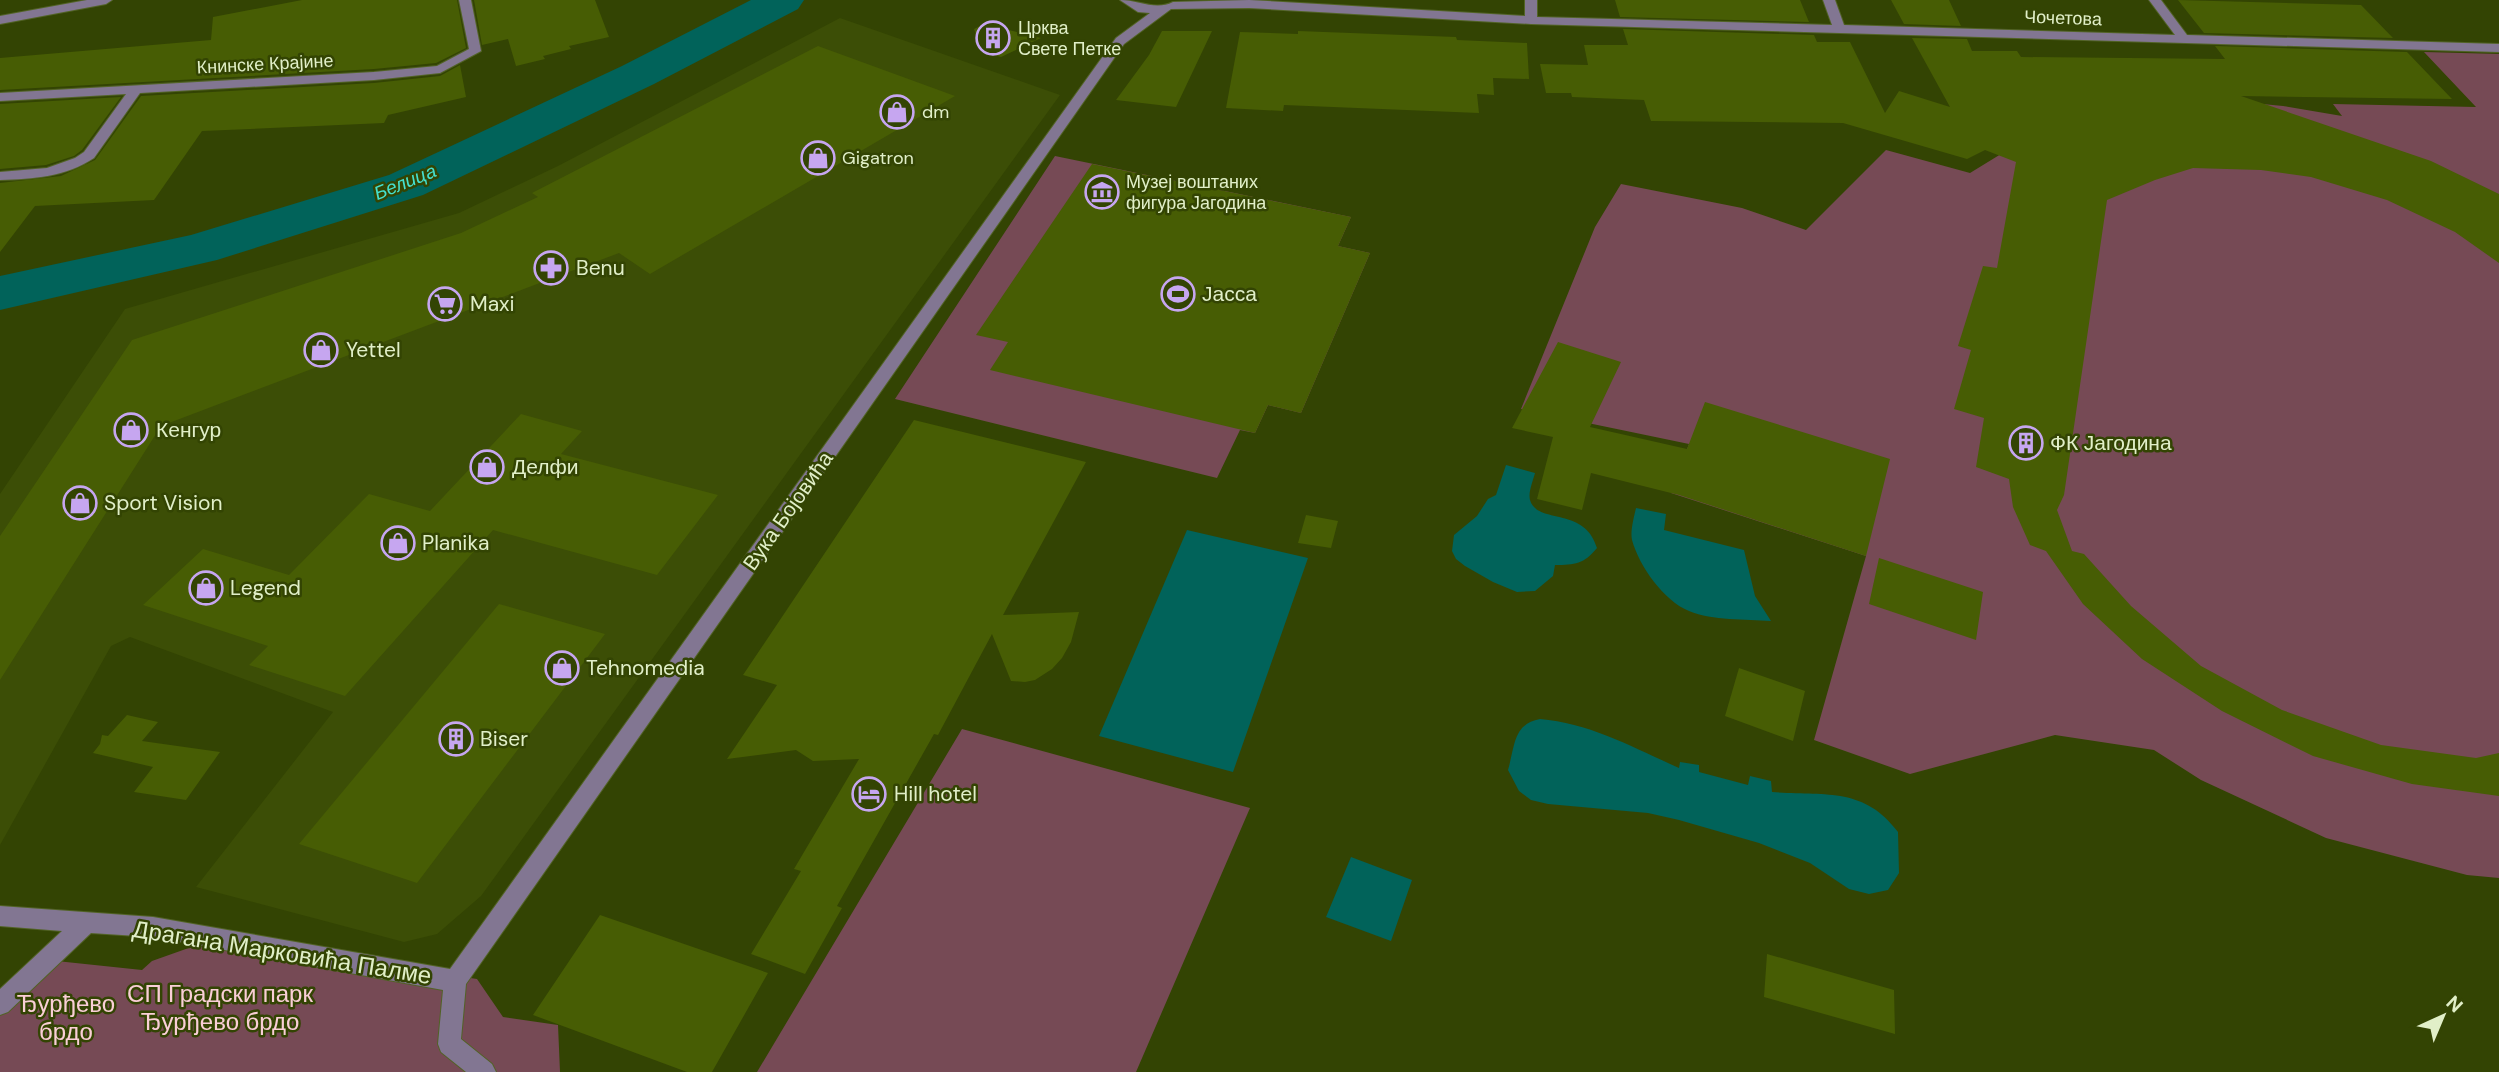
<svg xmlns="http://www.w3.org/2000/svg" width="2499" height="1072" font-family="'DM Sans',sans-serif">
	<rect width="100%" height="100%" fill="#334403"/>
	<path fill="#3c4e06" d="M840,18l220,77 -579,801 -44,38 -33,8 -208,-55 137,-175 -203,-75 -19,9 -111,199v-351l125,-185 334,-96 99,-47z"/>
	<path fill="#764a55" d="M2424,52l75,2v824l-32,-3 -141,-37 -125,-58 -47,-30 -99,-15 -145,39 -96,-34 52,-184 -195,-63 18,-49 -168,-35 74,-182 26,-43 121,24 64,22 80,-80 84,23 93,-57 158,-16 62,6 59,10 -9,-12 143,3z
		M1055,156l296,61 -13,29 32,7 -69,160 -33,-8 -13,28 -15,-3 -23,48 -322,-79z
		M962,729l288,79 -114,264h-379z
		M214,939l263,40 26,38 55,8 2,47h-560v-69l47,-43 95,10 10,-9z"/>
	<path fill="#01635a" d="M1506,465l29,8c-2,8 -7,19 -5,27 7,25 55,6 67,48 -13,16 -22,17 -42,17l-2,11 -18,15 -18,1 -24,-10 -28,-16 -9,-7 -4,-8 2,-16 23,-19 11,-17 8,-4z
		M1636,508l30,6 -2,16 80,20 11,46 16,25c-26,-2 -58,0 -82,-10 -25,-10 -50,-45 -57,-71 -2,-9 2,-23 4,-32z
		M1187,530l121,28 -75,214 -134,-36z
		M1540,719c50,4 94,29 139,49l1,-6 19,3v7l49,13 2,-9 21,5 1,11c52,4 92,-6 126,40l1,41 -11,17 -19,4 -20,-5 -39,-26 -51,-20 -80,-23 -31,-7 -100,-9 -17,-4 -12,-9 -11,-21c7,-24 5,-46 32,-51z
		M1351,857l61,23 -21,61 -65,-24z"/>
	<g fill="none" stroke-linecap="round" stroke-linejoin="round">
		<path fill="#01635a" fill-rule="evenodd" d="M751,0h53l-6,9 -144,75 -231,111 -206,65 -217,50v-34l191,-41 198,-60 233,-109z"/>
	</g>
	<path fill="#475d04" d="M302,0h155l9,48 -30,15 -62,6 -374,21v-32l211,-18 2,-23z
		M474,0h121l14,37 -40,9 2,3 -28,7 2,3 -29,7 -8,-27 -26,6z
		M1615,0h185l9,22 -189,-5z
		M1891,0h58l12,26 -57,-2z
		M2178,0l183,5 32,33 -189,-5z
		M988,22l12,1 5,6 36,9 -40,19 -19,-5 -8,-23z
		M1623,29l191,6 3,7h33l35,71 14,-22 51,16 -38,-69 55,1 5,12h45l4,6 204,2 -10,-13 192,6 45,47 -211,-3 190,65 68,33v69l-44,-31 -68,-32 -76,-23 -50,-7 -68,-2 -38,12 -48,20 -43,295 -7,15 15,41 12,3 47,52 70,60 81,44 99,35 95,13 23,-5v43l-87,-12 -99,-28 -91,-45 -80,-52 -59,-55 -37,-53 -16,-6 -17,-38 -4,-28 -33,-12 8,-49 -30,-9 17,-59 -13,-4 25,-80 14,2 19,-106 -31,-12 -18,9 -124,-36 -192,-2 -7,-21 -72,-3 -1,-4h-25l-6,-29 48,1 -4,-20h44z
		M1162,31h50l-36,76 -60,-7 33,-45z
		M1298,31l158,6 1,3 70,3 2,36 -36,-1 1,17 -17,-1 2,19 -195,-8 -1,6 -57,-3 14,-76 58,2z
		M818,46l137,50 -305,178 -31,-21 -458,173 -161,254v-144l132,-196 329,-107 77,-36 -6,-4z
		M460,65l6,32 -78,18 -4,8 -182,8 -48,69 -119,6 -35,46v-69l61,-7 34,-16 46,-64 233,-13 66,-7z
		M121,97l-39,53 -8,6 -28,9 -46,4v-65z
		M1092,164l259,53 -13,29 32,7 -69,160 -33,-8 -13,28 -265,-63 18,-28 -32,-7z
		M1558,342l63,20 -31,65 97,22 18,-47 185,57 -24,97 -187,-61 -88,-22 -9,37 -45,-11 16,-62 -41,-9z
		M521,414l61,17 -21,23 157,41 -61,80 -164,-45 -148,166 -96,-31 19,-19 -125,-41 60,-56 86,26 80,-81 61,17z
		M914,420l172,42 -83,153 76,-3 -8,30 -9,16 -10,11 -17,11 -10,2 -14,-1 -19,-47 -54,101 -4,-1 -97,172 5,2 -37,66 -54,-20 50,-83 -7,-2 65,-110 -46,2 -17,-11 -69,9 50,-74 -34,-10z
		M1306,515l32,6 -7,27 -33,-5z
		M1879,558l104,34 -7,48 -107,-36z
		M499,604l106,30 -188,249 -118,-39z
		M1739,668l66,23 -12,50 -68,-25z
		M127,715l31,7 -16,19 78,11 -34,48 -52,-8 19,-25 -60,-14 7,-9 2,-9 6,1z
		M600,915l168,58 -56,99h-25l-154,-57z
		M1767,954l127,36 1,44 -131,-37z"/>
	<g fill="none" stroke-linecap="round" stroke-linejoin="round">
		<defs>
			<path id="minor" d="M87,0h25l-6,4 -106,20v-8z
				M459,0h12l10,51 -41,22 -66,7 -234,13 -46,65c-28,19 -61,21 -94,22v-8l47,-4 28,-10 9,-6 42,-58 -126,7v-8l374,-21 63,-6 32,-17z
				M1120,0c18,0 36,11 53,2l76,-2 276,16v-16h12v17l295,8 -9,-25h12l9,25 331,10 -26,-35h12l26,35 312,9v8l-968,-28 -282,-16 -78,1 -47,35 -658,940 -5,55 31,25 4,8h-30l-25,-20 -3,-8 5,-54 -290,-53 -62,-4 -83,79 -8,3v-26l62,-58 -62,-5v-20l153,11 297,52 666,-931 34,-25 -12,-1z"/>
		</defs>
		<use href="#minor" stroke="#526326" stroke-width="2"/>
		<use href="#minor" fill="#827692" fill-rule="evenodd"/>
	</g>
	<defs>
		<symbol id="building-ring" viewBox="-11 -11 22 22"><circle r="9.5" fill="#334403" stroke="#c6a6f0" stroke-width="1.5"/><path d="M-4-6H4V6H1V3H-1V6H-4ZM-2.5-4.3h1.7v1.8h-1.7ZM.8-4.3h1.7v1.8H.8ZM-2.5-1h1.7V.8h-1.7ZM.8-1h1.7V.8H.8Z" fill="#c6a6f0"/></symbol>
		<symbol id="shop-ring" viewBox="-11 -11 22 22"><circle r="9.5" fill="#334403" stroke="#c6a6f0" stroke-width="1.5"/><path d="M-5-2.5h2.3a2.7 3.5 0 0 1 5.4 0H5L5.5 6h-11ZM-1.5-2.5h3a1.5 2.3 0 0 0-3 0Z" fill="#c6a6f0"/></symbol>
		<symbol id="museum-ring" viewBox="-11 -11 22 22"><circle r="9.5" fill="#334403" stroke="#c6a6f0" stroke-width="1.5"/><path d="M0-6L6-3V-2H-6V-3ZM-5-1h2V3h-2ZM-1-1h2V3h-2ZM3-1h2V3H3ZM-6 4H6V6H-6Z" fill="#c6a6f0"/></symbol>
		<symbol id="pharmacy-ring" viewBox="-11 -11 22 22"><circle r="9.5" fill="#334403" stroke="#c6a6f0" stroke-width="1.5"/><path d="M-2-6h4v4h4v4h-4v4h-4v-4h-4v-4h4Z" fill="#c6a6f0"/></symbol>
		<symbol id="stadium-ring" viewBox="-11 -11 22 22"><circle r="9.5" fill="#334403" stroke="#c6a6f0" stroke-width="1.5"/><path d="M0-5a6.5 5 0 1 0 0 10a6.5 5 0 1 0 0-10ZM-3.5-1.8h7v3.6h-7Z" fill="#c6a6f0"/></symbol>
		<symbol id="supermarket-ring" viewBox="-11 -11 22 22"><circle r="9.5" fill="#334403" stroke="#c6a6f0" stroke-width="1.5"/><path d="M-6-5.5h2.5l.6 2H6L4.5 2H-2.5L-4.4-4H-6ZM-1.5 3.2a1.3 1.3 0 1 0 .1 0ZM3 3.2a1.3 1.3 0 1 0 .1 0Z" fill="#c6a6f0"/></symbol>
		<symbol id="hotel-ring" viewBox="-11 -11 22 22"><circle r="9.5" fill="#334403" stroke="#c6a6f0" stroke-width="1.5"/><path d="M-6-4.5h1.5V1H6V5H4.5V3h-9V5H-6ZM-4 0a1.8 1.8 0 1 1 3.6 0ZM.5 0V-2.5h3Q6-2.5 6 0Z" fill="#c6a6f0"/></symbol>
	</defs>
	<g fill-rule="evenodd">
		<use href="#building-ring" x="974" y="19" width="38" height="38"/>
		<use href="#shop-ring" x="878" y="93" width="38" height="38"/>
		<use href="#shop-ring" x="799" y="139" width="38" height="38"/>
		<use href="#museum-ring" x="1083" y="173" width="38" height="38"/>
		<use href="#pharmacy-ring" x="532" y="249" width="38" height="38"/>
		<use href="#stadium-ring" x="1159" y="275" width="38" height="38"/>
		<use href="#supermarket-ring" x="426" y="285" width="38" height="38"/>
		<use href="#shop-ring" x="302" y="331" width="38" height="38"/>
		<use href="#shop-ring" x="112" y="411" width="38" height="38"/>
		<use href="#building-ring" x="2007" y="424" width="38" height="38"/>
		<use href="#shop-ring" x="468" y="448" width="38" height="38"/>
		<use href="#shop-ring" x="61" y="484" width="38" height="38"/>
		<use href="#shop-ring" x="379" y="524" width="38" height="38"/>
		<use href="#shop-ring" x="187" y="569" width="38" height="38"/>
		<use href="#shop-ring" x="543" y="649" width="38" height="38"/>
		<use href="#building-ring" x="437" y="720" width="38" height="38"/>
		<use href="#hotel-ring" x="850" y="775" width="38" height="38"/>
	</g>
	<g text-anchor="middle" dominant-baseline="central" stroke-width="5" stroke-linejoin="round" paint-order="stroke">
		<g font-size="18" fill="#e1efc8" stroke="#334403">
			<text transform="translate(2063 18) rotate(2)">Чочетова</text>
			<text transform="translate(265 64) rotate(-3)">Книнске Крајине</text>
		</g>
		<g font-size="18" fill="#e1efc8" stroke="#334403" text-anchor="start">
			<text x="1018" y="28">Црква<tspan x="1018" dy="21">Свете Петке</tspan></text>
			<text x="922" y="112">dm</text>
			<text x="842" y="158">Gigatron</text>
			<text x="1126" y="182">Музеј воштаних<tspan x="1126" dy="21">фигура Јагодина</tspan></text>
		</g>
		<g font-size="19" font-style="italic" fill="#45e0cf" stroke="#334403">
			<text transform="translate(405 182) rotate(-22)">Белица</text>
		</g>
		<g font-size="21" fill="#e1efc8" stroke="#334403" text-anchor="start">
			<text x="576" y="268">Benu</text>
			<text x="1202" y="294">Јасса</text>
			<text x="470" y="304">Maxi</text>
			<text x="346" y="350">Yettel</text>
			<text x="156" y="430">Кенгур</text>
			<text x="2050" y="443">ФК Јагодина</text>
			<text x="512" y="467">Делфи</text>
			<text x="104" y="503">Sport Vision</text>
			<text x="422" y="543">Planika</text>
			<text x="230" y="588">Legend</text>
			<text x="586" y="668">Tehnomedia</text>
			<text x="480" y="739">Biser</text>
			<text x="894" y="794">Hill hotel</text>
		</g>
		<g font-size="21" fill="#e1efc8" stroke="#334403">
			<text transform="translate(788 511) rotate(-55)">Вука Бојовића</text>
		</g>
		<g font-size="24" fill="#e1efc8" stroke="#334403">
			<text transform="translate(282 952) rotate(9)">Драгана Марковића Палме</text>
		</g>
		<g font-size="24" fill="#faced7" stroke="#334403">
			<text x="220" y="993">СП Градски парк<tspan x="220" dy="28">Ђурђево брдо</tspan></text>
			<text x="66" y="1003">Ђурђево<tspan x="66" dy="28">брдо</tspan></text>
		</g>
	</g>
	<g transform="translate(2443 1016) rotate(44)" stroke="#334403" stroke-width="5" paint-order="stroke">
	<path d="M0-5L12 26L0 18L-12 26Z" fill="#e1efc8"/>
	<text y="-10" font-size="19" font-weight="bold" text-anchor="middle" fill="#e1efc8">N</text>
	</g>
</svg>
